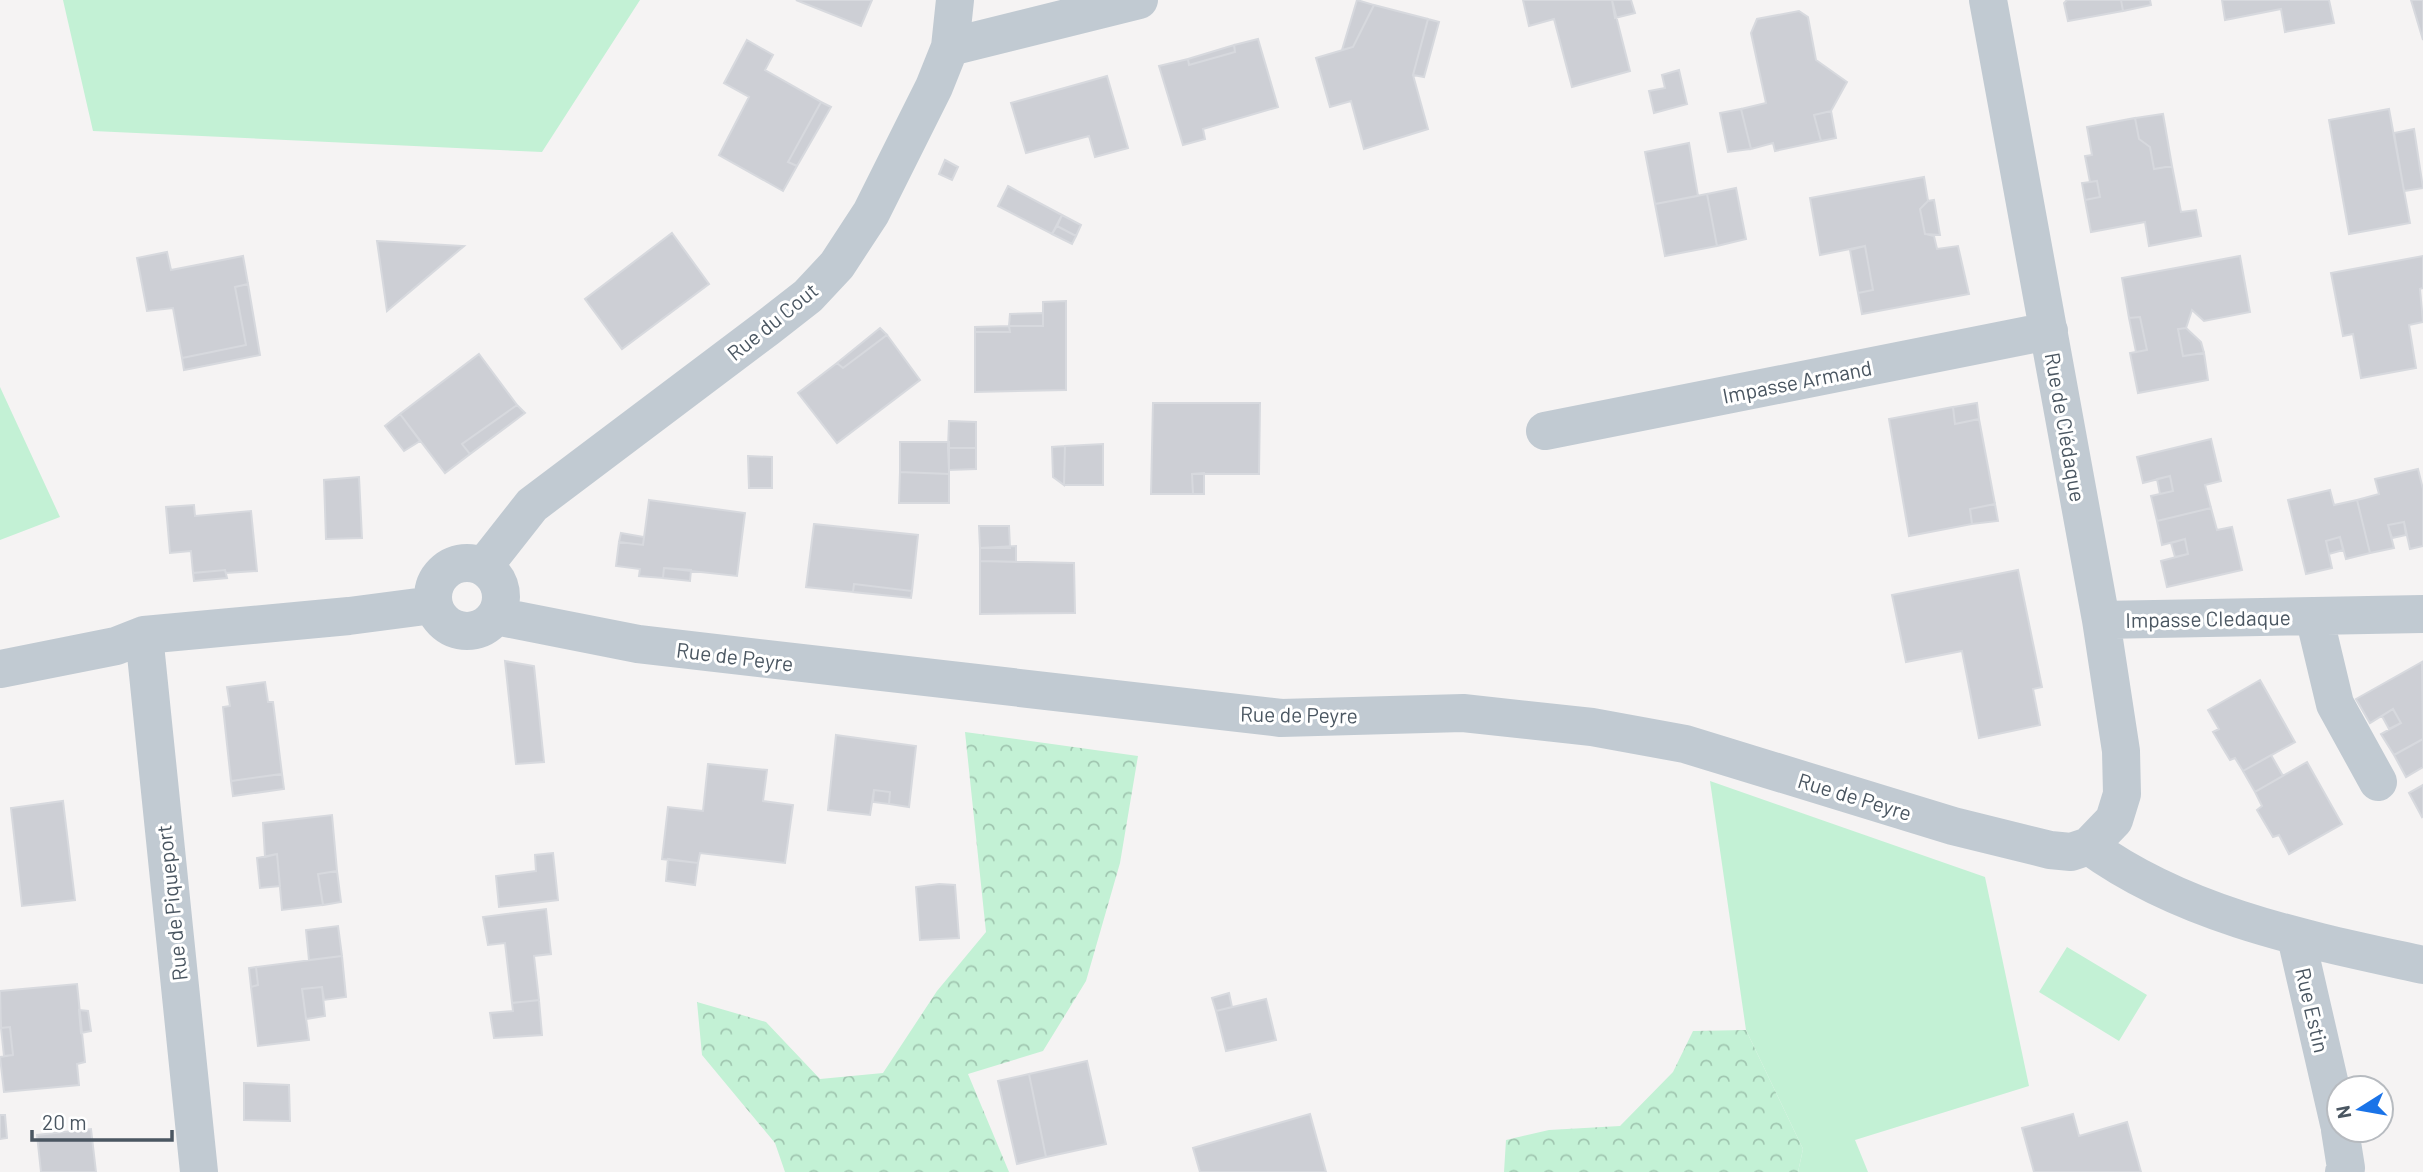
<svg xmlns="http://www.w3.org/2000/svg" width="2423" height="1172" font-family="Barlow,sans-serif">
	<defs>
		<pattern id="forest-crowns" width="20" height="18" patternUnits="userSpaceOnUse" patternTransform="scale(1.75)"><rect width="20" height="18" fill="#c3f1d5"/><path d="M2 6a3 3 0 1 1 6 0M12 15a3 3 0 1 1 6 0" fill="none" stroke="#a0c6b0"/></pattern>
	</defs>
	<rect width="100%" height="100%" fill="#f5f3f3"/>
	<path fill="#c3f1d5" d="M63,0h577l-98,152 -449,-21z
		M0,387l60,130 -60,23z
		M1710,781l275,96 44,209 -174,54 13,32h-70l5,-23 -57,-119z
		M2067,947l80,48 -28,46 -80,-49z"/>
	<path fill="url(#forest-crowns)" d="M965,732l173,24 -18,107 -34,118 -43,70 -75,23 41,98h-224l-10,-29 -73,-88 -5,-53 69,20 54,57 63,-6 54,-82 49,-59z
		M1746,1030l57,119 -5,23h-294l2,-32 43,-10 71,-4 53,-54 20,-41z"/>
	<path fill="#cdcfd5" stroke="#d7d9de" stroke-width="2" d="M796,0h76l-11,26z
		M1357,0l17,5 -21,42 -11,3z
		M1523,0h89l18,71 -58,16 -18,-68 -25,7z
		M1612,0h19l4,13 -20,5z
		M2067,0h54l2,11 -55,10 -4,-18z
		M2121,0h29l1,5 -28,6z
		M2222,0h107l5,23 -49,9 -4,-23 -56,11z
		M2411,0h12v40z
		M1374,5l54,14 -15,56 15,54 -64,20 -13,-48 -21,6 -14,-49 37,-11z
		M1799,11l9,6 8,43 31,22 -16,29 -17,4 7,26 -46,10 -2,-8 -22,6 -10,-40 25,-6 -15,-70 6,-14z
		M1428,19l11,3 -15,55 -11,-2z
		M1258,39l20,68 -75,22 2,10 -22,6 -24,-79 29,-7 1,6 46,-13 -1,-7z
		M747,40l26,15 -8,15 56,32 -33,60 9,4 -14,25 -64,-36 30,-58 -25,-14z
		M1234,45l1,7 -46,13 -1,-6z
		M1679,70l8,34 -33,9 -5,-22 16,-3 -3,-13z
		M1107,76l21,72 -33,9 -6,-21 -63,17 -15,-50z
		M821,102l10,5 -34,59 -9,-4z
		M1741,109l10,40 -23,3 -8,-39z
		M2389,109l21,114 -61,11 -20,-114z
		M1831,111l5,27 -15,3 -7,-26z
		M2163,114l9,52 -18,3 -4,-22 -11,-8 -4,-21z
		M2135,118l4,21 11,8 4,22 18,-3 9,46 15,-2 5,26 -52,10 -4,-24 -54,10 -6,-32 15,-3 -3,-16 -7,1 -5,-26 7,-1 -5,-28z
		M2414,129l9,59 -19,3 -10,-58z
		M1689,143l9,53 -43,8 -10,-52z
		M945,160l13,7 -6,13 -13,-6z
		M1924,177l4,24 -8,8 5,25 9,2 3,13 21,-3 11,48 -107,20 -4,-21 15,-3 -8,-44 -45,9 -10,-57z
		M2097,181l3,16 -15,3 -3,-17z
		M1008,186l54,29 -10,19 -54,-28z
		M1736,188l10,51 -29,7 -10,-52z
		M1707,194l10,52 -52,10 -10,-52z
		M1934,200l6,35 -15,-1 -5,-25 8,-8z
		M1062,215l19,10 -5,11 -19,-10z
		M1057,226l19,10 -4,8 -20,-10z
		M672,233l37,51 -87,65 -37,-50z
		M377,241l87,5 -77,65z
		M1865,246l8,44 -15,3 -8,-43z
		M167,252l4,18 72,-14 5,28 -13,3 11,58 -64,13 -9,-50 -26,3 -10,-53z
		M2240,256l10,56 -46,9 -12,-11 -6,18 -8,1 5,27 21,-3 4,27 -70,13 -8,-40 17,-3 -7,-33 -11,1 -7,-40z
		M2423,256v32l-3,1 3,33 -14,3 7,43 -55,10 -8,-44 -10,2 -12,-63z
		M248,284l12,71 -76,15 -2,-12 64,-13 -11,-58z
		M1066,301v89l-91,2v-60h35l-1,-6h34v-24z
		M1043,313v13h-34l1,-12z
		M2140,317l7,33 -11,2 -7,-34z
		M1009,326l1,6h-35v-5z
		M880,328l7,7 -44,33 -6,-5z
		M2186,328l15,14 3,11 -21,3 -5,-27z
		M887,335l33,45 -83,63 -39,-50 39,-30 6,5z
		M479,354l38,51 -55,39 8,10 -25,19 -45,-59z
		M1153,403h107l-1,71h-67l1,20h-42z
		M1977,403l2,16 -24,5 -2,-17z
		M517,405l8,8 -55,41 -8,-10z
		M1953,407l2,17 24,-5 16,85 -25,5 2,15 -63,12 -20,-117z
		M400,414l20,27 -16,10 -19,-25z
		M949,421l27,1v26h-28z
		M2211,439l10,42 -16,4 6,23 -54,13 -6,-25 22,-5 -3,-15 -27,7 -6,-26z
		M900,442h49v32l-49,-2z
		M1103,444v41h-39l1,-39z
		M1065,446l-1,39 -11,-8 -1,-30z
		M948,448h28v21l-27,1z
		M748,456l24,1v31h-23z
		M2418,469l5,20v57l-13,3 -6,-27 -16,3 6,23 -24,5 -13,-53 22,-6 -4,-15z
		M900,472l49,2v29h-50z
		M1204,473v21h-11l-1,-20z
		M2170,476l3,15 -13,3 -3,-15z
		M359,477l3,61 -36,1 -2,-59z
		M2330,490l4,15 23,-5 13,53 -24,6 -6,-22 -14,4 6,27 -26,6 -18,-74z
		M649,500l96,13 -8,63 -73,-8 -1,10 -24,-2 1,-7 -24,-3 3,-24 24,3z
		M1995,504l3,17 -26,3 -2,-15z
		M194,505l1,11 56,-5 6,60 -31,2 -1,-3 -32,3 -2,-22 -21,2 -4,-46z
		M2211,508l6,22 15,-3 10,43 -75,17 -6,-26 27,-7 -3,-15 -23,6 -5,-24z
		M2404,522l2,13 -14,3 -4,-13z
		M814,524l104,11 -6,56 -58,-7 -1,8 -47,-5z
		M979,526h30l1,22h-30z
		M621,533l23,4 -1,8 -24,-3z
		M2340,537l3,13 -14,4 -3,-13z
		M2185,539l3,15 -13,3 -4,-14z
		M1016,546v16l-36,-1v-13z
		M980,561l94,2 1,50 -95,1z
		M664,568l27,2 -1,11 -27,-3z
		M225,570l2,8 -33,3 -1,-8z
		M2018,570l24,117 -9,2 7,36 -61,13 -17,-87 -56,11 -14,-67z
		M854,584l58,7 -1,7 -58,-6z
		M505,661l29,5 10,96 -28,2z
		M2422,662l1,77 -29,16 -13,-21 20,-11 -8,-14 -23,14 -14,-24z
		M2260,680l35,62 -52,29 -8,-13 -5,2 -17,-28 6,-3 -11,-19z
		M265,682l3,20h5l9,72 -51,7 -8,-74 7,-1 -3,-19z
		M2393,709l8,14 -12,6 -7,-13z
		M836,735l80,11 -7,61 -20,-3 1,-12 -16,-2 -4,25 -42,-5z
		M2423,739v28l-17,10 -12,-22z
		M2271,755l12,21 -28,16 -12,-21z
		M2307,762l35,62 -53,30 -10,-19 -6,2 -16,-27 5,-4 -7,-14z
		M708,764l59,6 -4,31 30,4 -8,58 -85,-10 -2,10 -36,-4 6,-52 35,4z
		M282,774l2,15 -51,7 -2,-15z
		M2423,785v31l-1,1 -13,-24z
		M874,790l16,2 -1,12 -16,-2z
		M63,801l12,99 -53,6 -11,-98z
		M332,815l5,56 -19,3 5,31 -41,5 -5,-56 -12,3 -2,-34z
		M553,853l5,47 -59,7 -3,-31 40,-5 -1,-16z
		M277,854l3,32 -20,2 -3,-30z
		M668,859l30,4 -3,22 -29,-4z
		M337,871l4,31 -18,3 -5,-31z
		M939,884l16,1 4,53 -39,2 -4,-53z
		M546,909l5,45 -17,2 5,44 -27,3 -7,-60 -17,2 -5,-28z
		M338,926l4,30 -33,4 -3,-30z
		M342,956l4,41 -22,3 -2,-13 -20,2 7,51 -51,6 -7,-59 7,-2 -2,-18z
		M256,967l2,18 -7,2 -2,-19z
		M77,984l8,78 -8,2 2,21 -75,7 -4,-35 13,-2 -3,-28 -9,1 -1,-37z
		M322,987l3,29 -19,3 -4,-30z
		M1229,993l3,14 -16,4 -4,-13z
		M1266,999l10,41 -50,11 -10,-40z
		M539,1000l3,35 -48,3 -4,-25 23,-2 -1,-8z
		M79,1010l9,1 3,20 -10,2z
		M10,1027l3,28 -9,1 -3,-28z
		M1087,1061l19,83 -60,13 -17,-83z
		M1029,1074l17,83 -29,7 -19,-83z
		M244,1083l45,2 1,36 -46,-1z
		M1310,1114l16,58h-126l-7,-24z
		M2073,1114l6,22 48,-14 14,50h-107l-12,-44z
		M0,1115h5l2,23 -7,1z
		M91,1129l5,43h-55l-4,-37z"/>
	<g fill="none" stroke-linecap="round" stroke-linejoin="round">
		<path stroke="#c1cad2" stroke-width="38" d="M950,47l189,-47
			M1545,431l504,-100
			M433 597a34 34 0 1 1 68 0a34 34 0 1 1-68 0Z
			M484,566l48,-61 235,-177 41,-32 29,-31 34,-52 63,-126 16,-40 5,-47
			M496,616l142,28 643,74 182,-5 129,14 93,17 268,82 97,24 21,2 18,-6 25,-26 8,-26 -1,-43 -20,-131 -113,-620
			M2314,616l21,88 43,78
			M2101,620l322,-6
			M144,635l55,537
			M0,669l116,-23 28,-11 205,-19 84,-11
			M2089,846c96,70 220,94 334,119
			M2296,937l43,187
			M2340,1130l6,38 -2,4"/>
	</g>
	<g text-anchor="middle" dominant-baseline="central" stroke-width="6" stroke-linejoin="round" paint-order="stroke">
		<g font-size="21" fill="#4a5661" stroke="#fff">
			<text transform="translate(772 321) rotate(-39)">Rue du Cout</text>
			<text transform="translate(1797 381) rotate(-11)">Impasse Armand</text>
			<text transform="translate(2066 427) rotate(80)">Rue de Clédaque</text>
			<text transform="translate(2208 618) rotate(-1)">Impasse Cledaque</text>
			<text transform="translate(735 656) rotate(7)">Rue de Peyre</text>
			<text transform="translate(1299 714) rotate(1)">Rue de Peyre</text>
			<text transform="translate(1855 796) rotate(17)">Rue de Peyre</text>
			<text transform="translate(171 903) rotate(-96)">Rue de Piqueport</text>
			<text transform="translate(2313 1010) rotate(77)">Rue Estin</text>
		</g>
	</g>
	<g transform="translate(2360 1109) rotate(259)"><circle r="33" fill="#ffffff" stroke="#b7bbc0" stroke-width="2"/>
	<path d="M0-5L12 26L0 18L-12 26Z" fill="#1a73e8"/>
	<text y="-10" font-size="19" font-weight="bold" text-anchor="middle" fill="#4a5661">N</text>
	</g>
	<path d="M32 1130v10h140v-10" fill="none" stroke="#4a5661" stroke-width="3.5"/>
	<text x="42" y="1130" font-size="21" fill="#4a5661" stroke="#ffffff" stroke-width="5" paint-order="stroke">20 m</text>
</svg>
